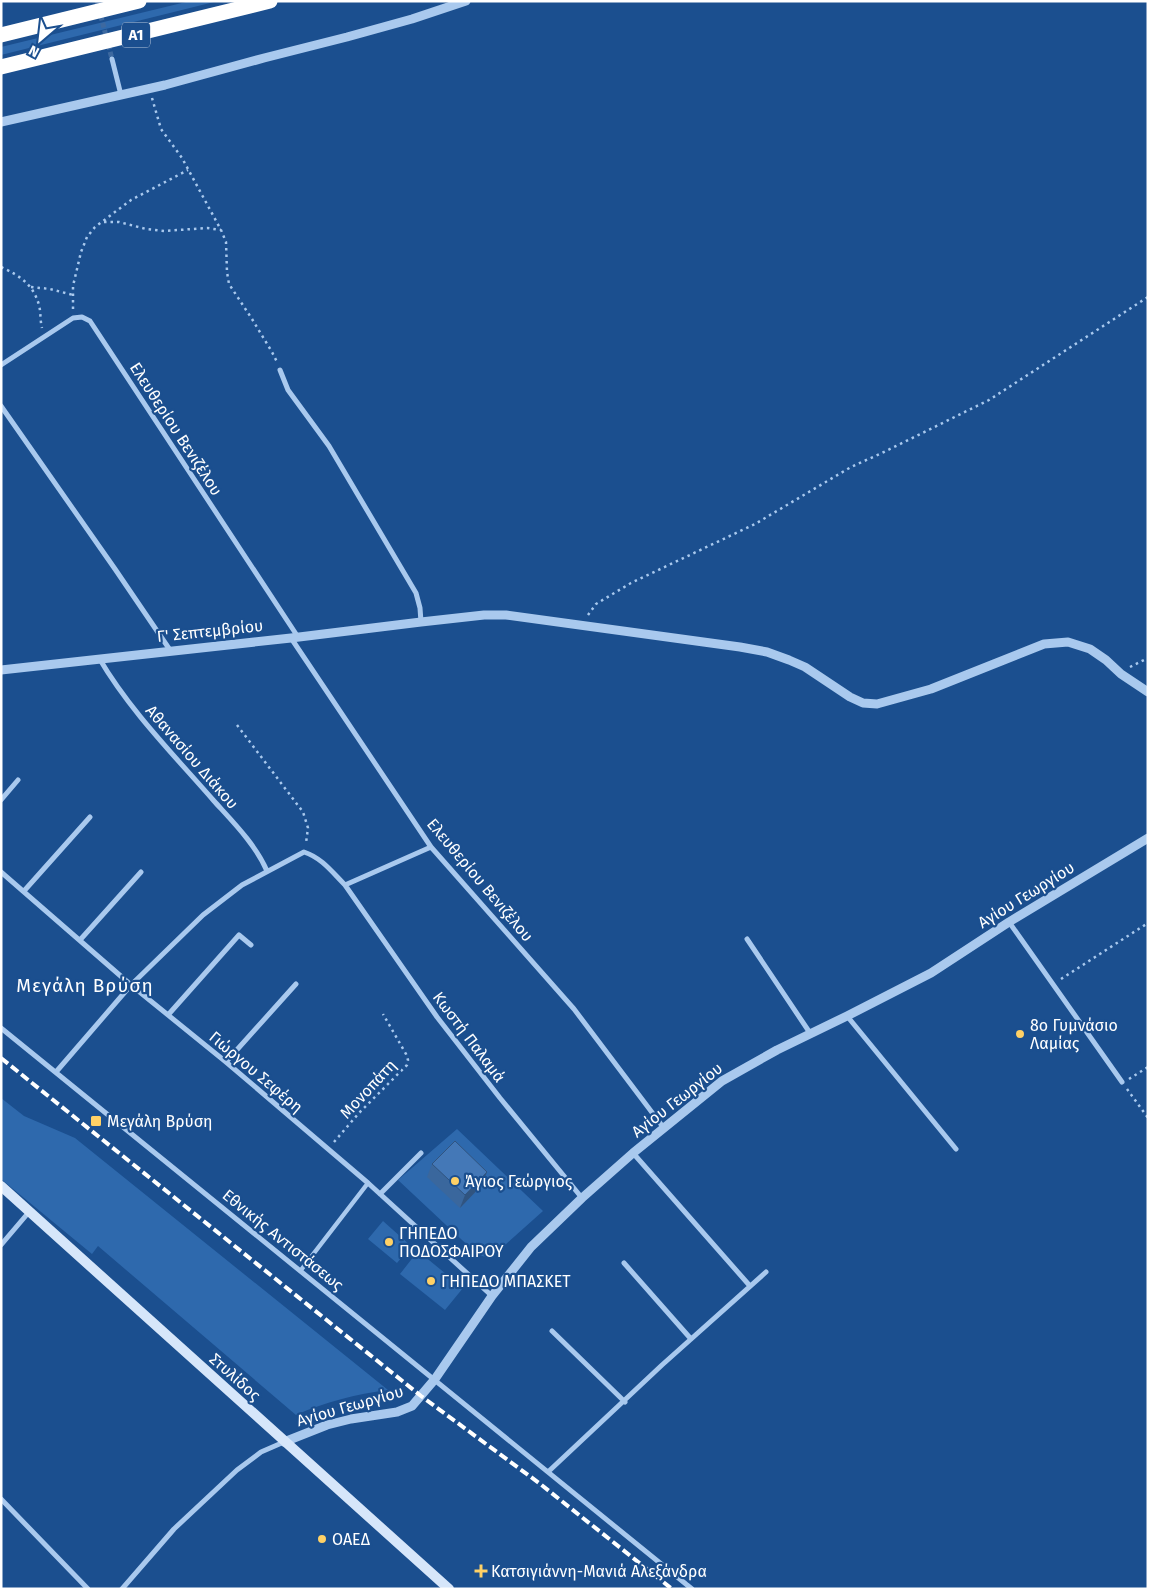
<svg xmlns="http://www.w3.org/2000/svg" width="1149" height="1590" font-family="'Fira Sans',sans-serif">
	<rect width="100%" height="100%" fill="#1b4f8f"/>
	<path fill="#2e69ad" d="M190,1h28l-217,54v-8z
		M1,1098l23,18 51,22 313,252c-32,4 -63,12 -92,25l-198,-169 -6,8 -91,-75z
		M457,1129l86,82 -46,41 -9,6 -11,-4 -79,-74z
		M383,1221l28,25 -14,17 -29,-24z
		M418,1251l45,37 -18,22 -45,-36z"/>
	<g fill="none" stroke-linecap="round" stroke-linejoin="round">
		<path stroke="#3d69a0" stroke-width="5" stroke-dasharray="5 2.5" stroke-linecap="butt" d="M97,1l15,58"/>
		<path stroke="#a9c9ee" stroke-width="2.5" stroke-dasharray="2.5 4" stroke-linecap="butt" d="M152,98l9,31 21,29 39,72 5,12 1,30 2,12 23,35 20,33 5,10
			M104,222h15l27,7 18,2 43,-3 14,2
			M1,267c19,9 32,17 38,38 2,8 1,16 3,23
			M31,287l19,2 23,6
			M73,309v-23l8,-34 6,-15 8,-10 36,-27 57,-30
			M588,615l8,-11 35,-21 124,-59 96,-57 33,-15 105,-52 159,-103
			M1130,667l18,-9
			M237,725l66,87 5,16 -2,15
			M1061,979l87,-56
			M1129,1079l19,-12
			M1127,1089l21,29
			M334,1142l25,-29 48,-48 1,-5 -2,-6 -23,-40"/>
		<path stroke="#a9c9ee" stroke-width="4.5" d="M301,1270l67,-87"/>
		<path stroke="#a9c9ee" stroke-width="5" d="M112,59l9,36
			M1,365l72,-47 9,-1 8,4 208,316
			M280,370l8,20 41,56 87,147 4,15 1,14
			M1,406l114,163 55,81
			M291,638l140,209 143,162 89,118
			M99,658c31,53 75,97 115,143 19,21 42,44 53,70
			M1,800l17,-20
			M1,872l130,113 95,77 142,121 124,113
			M345,885l92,132 63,81 82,100
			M24,891l66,-74
			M1009,922l113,160
			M747,939l63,94
			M80,940l61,-68
			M168,1015l71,-80 12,10
			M847,1016l109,133
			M1,1028l691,561
			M226,1062l70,-78
			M56,1072l75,-87 72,-70 39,-30 62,-33c18,6 28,20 41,33l86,-38
			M633,1153l117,133
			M380,1194l41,-41
			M1,1245l28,-33
			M624,1263l67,76
			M552,1331l73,71
			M549,1471l113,-106 104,-93
			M1,1499l87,90
			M122,1589l52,-60 63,-59 24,-18 23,-10"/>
		<path stroke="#a9c9ee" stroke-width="9" d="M1,122l164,-37 99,-27 83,-21 65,-18 54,-18
			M1,670l290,-32 130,-16 63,-7h22l234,32 27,5 22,8 16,7 45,30 13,6 14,1 54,-15 113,-45 24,-2 22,7 16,11 15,14 27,18
			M284,1442l43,-17 24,-6 46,-7 15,-6 23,-27 57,-83 39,-49 51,-49 51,-45 89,-72 55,-31 70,-34 84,-43 78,-51 139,-84"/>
		<path stroke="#d6e6fa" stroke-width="10" d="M1,1186l448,403"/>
		<path stroke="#fff" stroke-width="15" d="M1,35l138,-34
			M1,67l269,-66"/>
		<path stroke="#fff" stroke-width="4" stroke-dasharray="9 4" stroke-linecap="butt" d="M1,1058l420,338 118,87 133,106"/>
	</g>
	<path fill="#3a679d" d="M432,1164l50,21 -22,23 -33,-31z"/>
	<path fill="#305480" d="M487,1172l-5,13 -22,23 5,-13z"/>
	<path fill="#4478b7" stroke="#305480" d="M455,1141l32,31 -22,23 -33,-31z"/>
	<g fill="#ffd166" stroke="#1b4f8f" stroke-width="2">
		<circle cx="1020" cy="1034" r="5"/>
		<rect x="90" y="1115" width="12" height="12" rx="2.5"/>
		<circle cx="455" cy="1181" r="5"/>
		<circle cx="389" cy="1242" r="5"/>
		<circle cx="431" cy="1281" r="5"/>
		<circle cx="322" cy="1539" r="5"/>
		<path d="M478.5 1563.5h5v5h5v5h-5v5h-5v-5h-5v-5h5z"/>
	</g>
	<g text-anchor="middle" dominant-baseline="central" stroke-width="4.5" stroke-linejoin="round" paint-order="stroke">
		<rect fill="#1b4f8f" stroke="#bbcadd" stroke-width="1" x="122" y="22.5" width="28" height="25" rx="4"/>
		<g font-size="15" font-weight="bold" fill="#fff">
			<text x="136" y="35">Α1</text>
		</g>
		<g font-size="16" fill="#fff" stroke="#1b4f8f">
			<text transform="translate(176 429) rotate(57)">Ελευθερίου Βενιζέλου</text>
			<text transform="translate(210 631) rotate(-6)">Γ' Σεπτεμβρίου</text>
			<text transform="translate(192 757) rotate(49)">Αθανασίου Διάκου</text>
			<text transform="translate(480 880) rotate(50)">Ελευθερίου Βενιζέλου</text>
			<text transform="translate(1026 895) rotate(-32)">Αγίου Γεωργίου</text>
			<text transform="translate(469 1037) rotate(53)">Κωστή Παλαμά</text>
			<text transform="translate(256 1072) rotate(40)">Γιώργου Σεφέρη</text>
			<text transform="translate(368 1089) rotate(-47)">Μονοπάτη</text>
			<text transform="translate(677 1100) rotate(-38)">Αγίου Γεωργίου</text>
			<text transform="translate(283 1240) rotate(39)">Εθνικής Αντιστάσεως</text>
			<text transform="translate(235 1377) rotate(42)">Στυλίδος</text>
			<text transform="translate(350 1406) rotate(-16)">Αγίου Γεωργίου</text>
		</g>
		<g font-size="16" fill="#fff" stroke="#1b4f8f" text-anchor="start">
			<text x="1030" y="1025">8ο Γυμνάσιο<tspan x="1030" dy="18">Λαμίας</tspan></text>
			<text x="107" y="1121">Μεγάλη Βρύση</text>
			<text x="465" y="1181">Άγιος Γεώργιος</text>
			<text x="399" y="1233">ΓΗΠΕΔΟ<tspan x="399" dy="18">ΠΟΔΟΣΦΑΙΡΟΥ</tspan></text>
			<text x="441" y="1281">ΓΗΠΕΔΟ ΜΠΑΣΚΕΤ</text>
			<text x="332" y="1539">ΟΑΕΔ</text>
			<text x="491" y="1571">Κατσιγιάννη-Μανιά Αλεξάνδρα</text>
		</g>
		<g font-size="19" letter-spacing="1" fill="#fff" stroke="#1b4f8f">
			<text x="85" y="985">Μεγάλη Βρύση</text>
		</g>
	</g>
	<rect width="1149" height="1590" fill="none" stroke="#ffffff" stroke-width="5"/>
	<g transform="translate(40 40) rotate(208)" stroke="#1b4f8f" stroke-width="4" paint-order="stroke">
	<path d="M0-4L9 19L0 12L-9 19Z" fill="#ffffff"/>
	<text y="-8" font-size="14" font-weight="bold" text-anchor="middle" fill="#ffffff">N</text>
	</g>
</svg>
